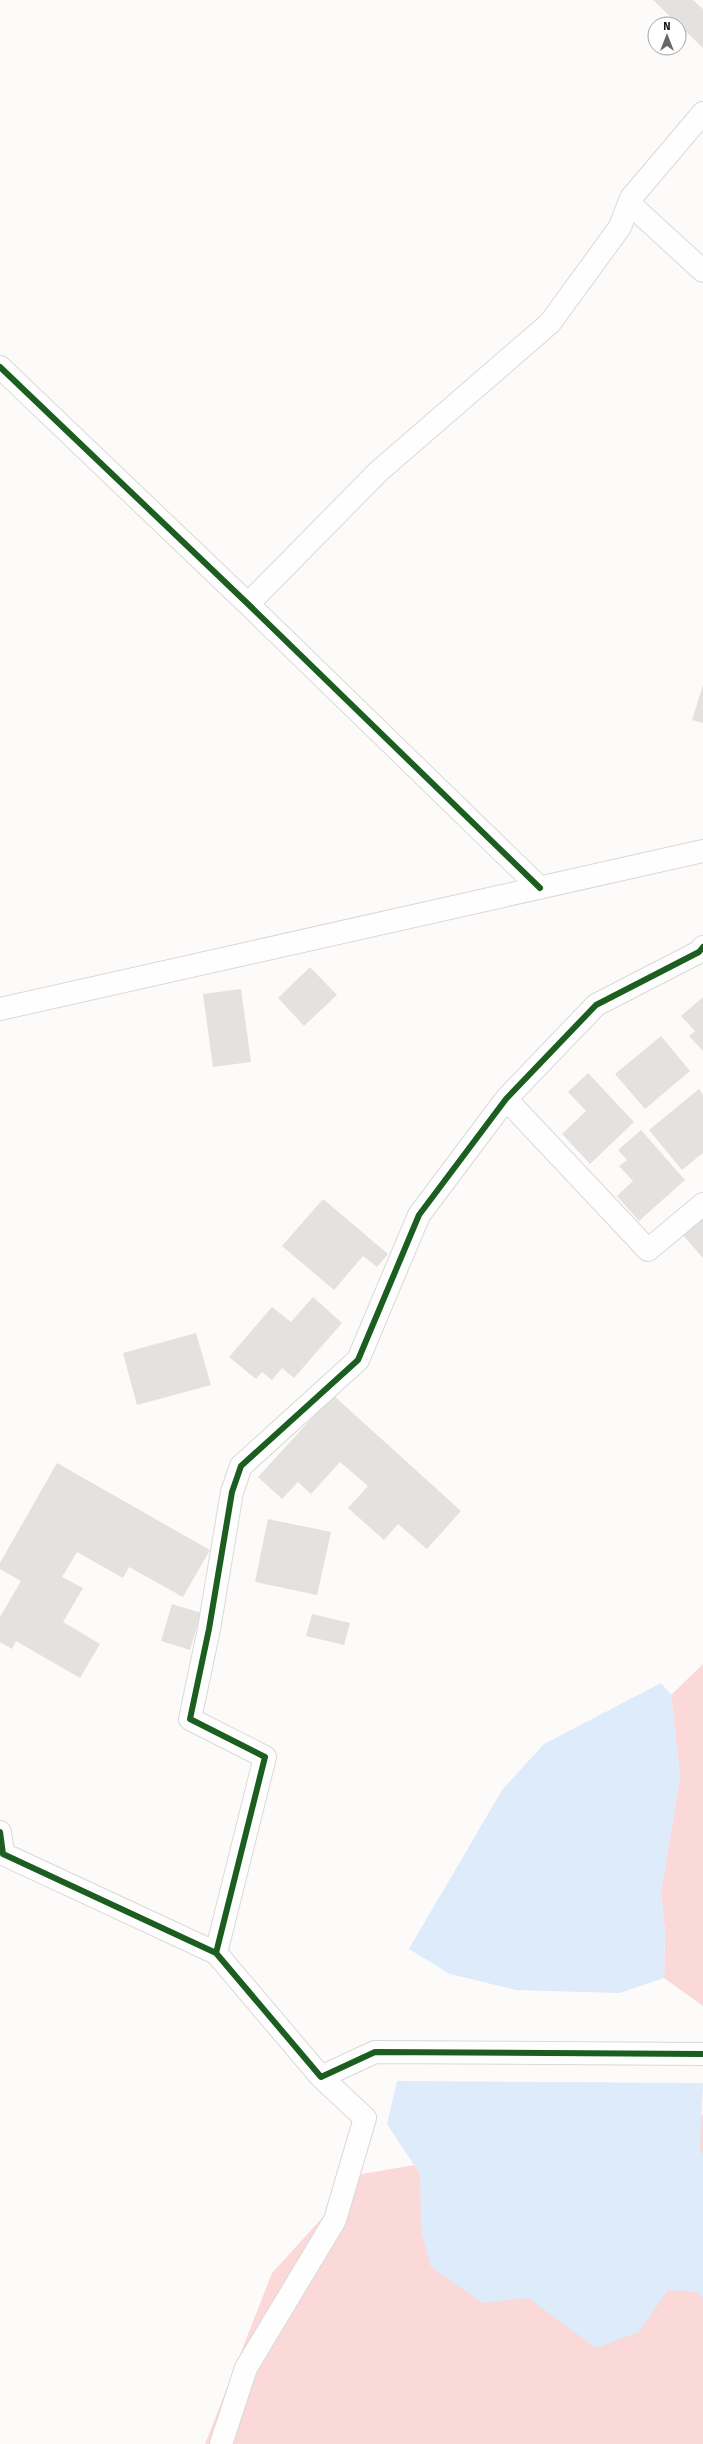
<svg xmlns="http://www.w3.org/2000/svg" width="703" height="2444" font-family="'Fira Sans',sans-serif">
	<rect width="100%" height="100%" fill="#fdfbfa"/>
	<path fill="#fbd9d8" d="M703,1664v342l-39,-28 1,-45 -4,-41 19,-115 -9,-82z
		M703,2115v329h-498l67,-171 90,-99z"/>
	<path fill="#ddebfa" d="M661,1683l10,12 9,82 -19,115 4,41 -1,45 -44,15 -104,-3 -66,-16 -41,-25 93,-159 42,-46z
		M397,2081l306,2 -3,66 3,6v143l-6,-6 -29,-2 -29,42 -43,16 -68,-50 -46,5 -51,-36 -10,-36 -1,-57 -33,-50z"/>
	<path fill="#e4e1e1" d="M653,0h40l10,9v39z
		M703,685v38l-11,-3z
		M310,967l27,28 -33,31 -26,-28z
		M241,989l10,73 -38,5 -10,-73z
		M703,997v54l-14,-15 6,-5 -14,-15z
		M661,1036l29,35 -45,38 -30,-35z
		M588,1073l46,49 -44,42 -28,-30 24,-23 -18,-19z
		M699,1089l4,6v58l-21,17 -33,-40z
		M641,1130l44,50 -46,41 -22,-25 16,-15 -14,-15 8,-6 -9,-10z
		M323,1199l65,55 -11,13 -14,-11 -29,34 -52,-44z
		M703,1215v43l-22,-25z
		M313,1297l29,26 -48,55 -12,-10 -10,12 -10,-8 -6,7 -27,-22 43,-50 19,15z
		M196,1333l15,52 -74,20 -14,-52z
		M333,1395l128,116 -34,38 -29,-25 -14,16 -36,-32 20,-22 -28,-24 -29,32 -13,-12 -16,17 -24,-22z
		M57,1463l153,87 -27,47 -54,-30 -6,11 -46,-26 -15,25 21,11 -20,34 37,22 -20,34 -64,-37 -4,8 -12,-7v-25l21,-36 -21,-12v-6z
		M268,1519l63,13 -14,63 -62,-13z
		M172,1604l29,9 -11,37 -29,-9z
		M312,1614l38,9 -6,22 -38,-9z"/>
	<g fill="none" stroke-linecap="round" stroke-linejoin="round">
		<defs>
			<path id="street" d="M630,204l73,67
				M0,367l248,237 292,284
				M248,604l131,-133 171,-148 70,-96 11,-29 72,-85
				M0,1009l703,-158
				M506,1099l142,151 55,-46
				M0,1832l3,22 213,99 105,124 54,-25 328,2
				M216,1953l49,-196 -75,-38 19,-90 23,-137 9,-26 117,-106 61,-145 87,-116 90,-94 103,-53 4,-5
				M221,2444l25,-76 89,-148 30,-102 -44,-41"/>
		</defs>
		<use href="#street" stroke="#dbd8d8" stroke-width="24"/>
		<use href="#street" stroke="#fffefe" stroke-width="22"/>
		<defs>
			<path id="cycleway" d="M0,367l248,237 292,284
				M0,1832l3,22 213,99 105,124 54,-25 328,2
				M216,1953l49,-196 -75,-38 19,-90 23,-137 9,-26 117,-106 61,-145 87,-116 90,-94 103,-53 4,-5"/>
		</defs>
		<use href="#cycleway" stroke="#fff" stroke-width="8"/>
		<use href="#cycleway" stroke="#1b5e20" stroke-width="6"/>
	</g>
	<g transform="translate(667 36)"><circle r="19" fill="#ffffff" stroke="#a3a2a2"/>
	<path d="M0-3L7 15L0 10L-7 15Z" fill="#696666"/>
	<text y="-6" font-size="11" font-weight="bold" text-anchor="middle" fill="#1a1616">N</text>
	</g>
</svg>
